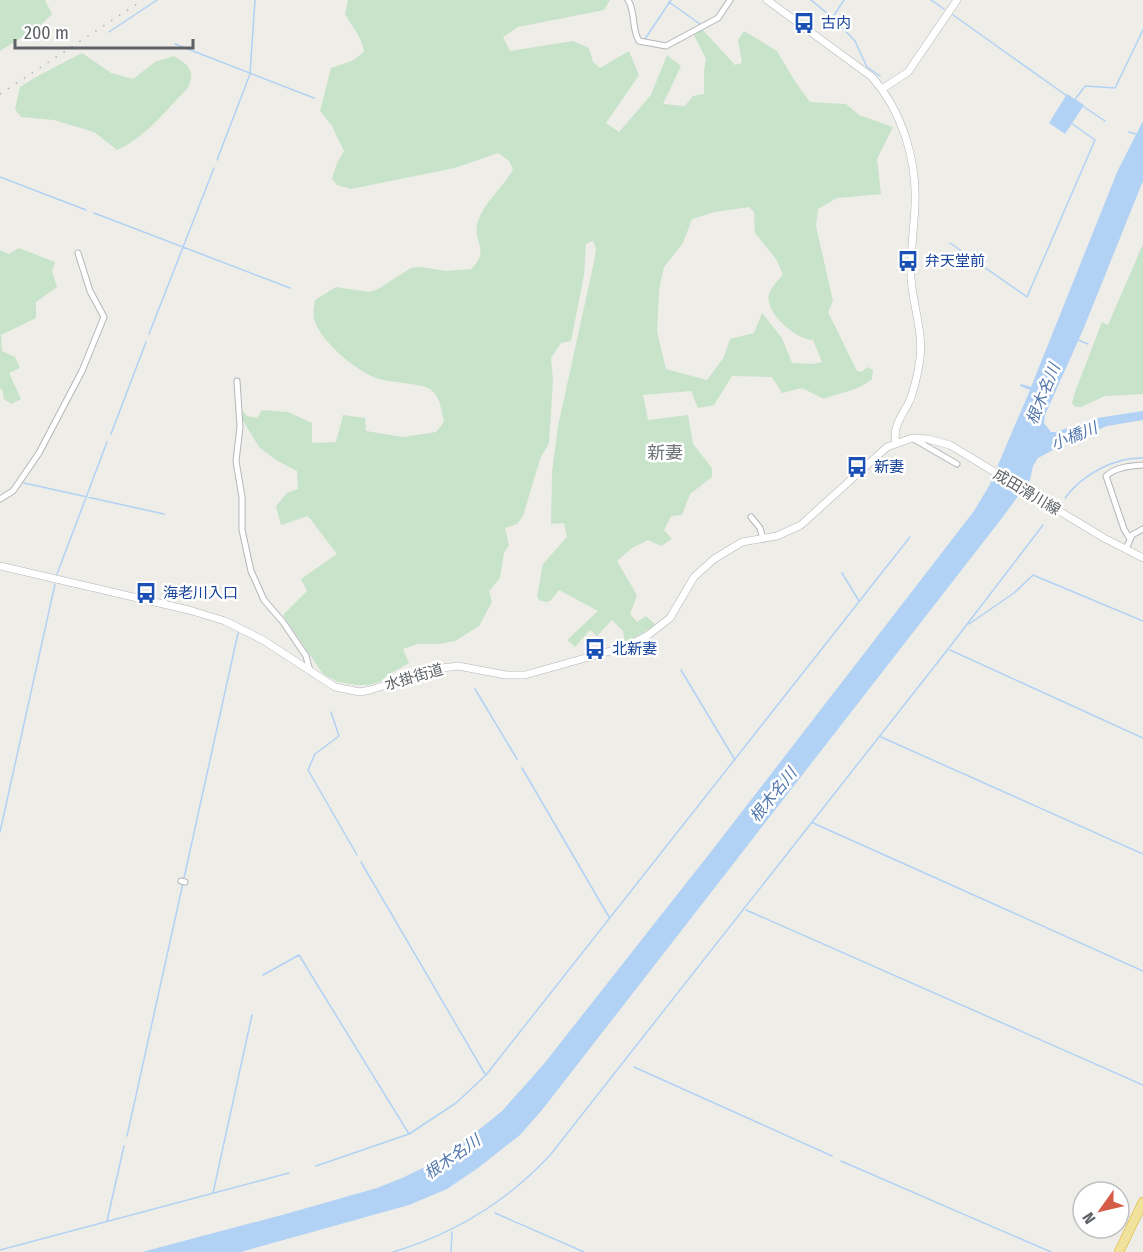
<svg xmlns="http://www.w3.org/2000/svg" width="1143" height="1252" font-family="'Fira Sans Condensed','Noto Sans JP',sans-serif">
	<rect width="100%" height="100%" fill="#efede7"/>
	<path fill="#c7e3c9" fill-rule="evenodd" d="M0,0h45l7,14 -12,12 -40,25z
		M348,0h262l-6,10 -86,17 -15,10 7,14 63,-10 16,7 4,14 7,6 29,-17 10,24 -33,48 13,9 32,-37 16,-40 14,11 -18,38 22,2 8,-10 11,-2v-23l2,-12 -12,-24 8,-6 33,36 7,-2 -4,-23 6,-9 33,20 19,32 14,19 36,2 13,11 34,12 -16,32 4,35 -44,4 -19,11 -2,17 17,75 -5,11 29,59 5,1 5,-5 6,3 -1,9c-17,14 -30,12 -48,20l-22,-11 -20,5 -10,-16 -40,-1 -18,29 -16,3 -7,-17 -48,4 5,25 40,-5 5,29 19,24v9l-22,17 -8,21 -11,1 -7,14 8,9 -11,7 -13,-6 -16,8 -15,13 20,34 -7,19 7,8 9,-6 10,9 -31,18 -2,-12 -11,-11 -15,16 -7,-6 -15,17 -8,-7 31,-29 -39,-21 -9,11 -5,1 -6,-2 -2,-4 6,-32 24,-27 -3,-14 -13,1 1,-52 6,-46 36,-164 2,-13 -3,-8 -7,3 -2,31 -13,66 -10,2 -10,15 2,23 -4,62 -9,16 -17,57 -6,8 -12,4 4,17 -5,8 -4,25 -11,13 3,11 -13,24 -24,15 -17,3h-21l-14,5 6,14 -23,13 -4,5 -13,4h-13l-18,-3 -15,-8 -40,-59 24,-24 -6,-12 36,-25 -29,-38 -27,9 -5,-19 11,-13 11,-4 -1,-18 -21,-11 -17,-13 -17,-28 1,-8 4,5 10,2 5,-8 26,2 24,11v20l24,-1 7,-27 22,3 1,13 37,6 33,-5 8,-10c-3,-12 -3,-25 -14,-33 -9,-6 -40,-6 -54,-11 -21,-8 -56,-37 -62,-59 -1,-6 0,-13 1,-19l21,-13 33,5 9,-3 33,-21 10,-1 24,4 26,-2c21,-21 0,-26 7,-48 7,-20 26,-34 35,-52l-4,-8 -11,-8 -43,15 -104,21 -14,-4 -5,-6 5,-16 7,-12 -12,-25 -12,-15 11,-43 21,-7 12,-9c-2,-15 -12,-25 -19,-38zM749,207l5,5 1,21 21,26 7,15c-4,6 -12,13 -14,20 -5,19 27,45 44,46l9,22 -9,2 -21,-1 -10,-25 -20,-25 -8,20 -24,6 -6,18 -17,23 -41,-11 -9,-37 2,-42 5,-23 19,-24 9,-24 23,-7z
		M82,53l29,20 22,6 22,-17 19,-6c14,9 22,14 14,32 -22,22 -43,50 -71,62l-23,-18 -40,-12 -33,-3 -6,-8 5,-22 16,-10z
		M1143,244v150l-38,2 -24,11h-5l-4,-4 3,-11 27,-70 6,3z
		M19,248l36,14 -3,9 5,16 -21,15v16l-35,17 1,16 13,6 5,11 -11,5 12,26 -10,5 -7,-5 -2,-10h-2v-139l9,4z"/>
	<path fill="#b1d2f5" d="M1067,94l17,11 -19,29 -16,-11z
		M1143,121v60l-60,149 -38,85 -1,8 7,9h5l41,-14 46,-7v9l-36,6 -41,17 -28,15 -5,8 -3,14 -28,38 -460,592 -22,25 -42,33 -31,21 -38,16 -168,47h-99l140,-37 95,-27 25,-10 25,-12 32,-20 43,-35 41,-46 174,-221 257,-333 15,-25 41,-96 -10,-4 1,-2 10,3 87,-217z"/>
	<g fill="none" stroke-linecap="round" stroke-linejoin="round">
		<path stroke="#b1d2f5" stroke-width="1.5" d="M811,0l22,18 22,23 12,26 13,9
			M931,0l13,9
			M669,2l31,22
			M953,15l114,81
			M833,17l11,-17
			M109,32l48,-32
			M645,39l26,-39
			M175,44l139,54
			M1074,101l11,-15 30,2 28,-58
			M1084,107l21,14
			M1129,132l7,2
			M217,160l33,-86 5,-74
			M0,177l86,33
			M94,213l196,75
			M950,243l77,54 68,-157 -24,-17
			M149,334l65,-166
			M1078,340l10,4
			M111,434l35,-92
			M24,483l140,31
			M1065,498c17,-23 49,-41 78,-40
			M842,573l17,28
			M57,574l50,-132
			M969,624l45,-31 19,-18 110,46
			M950,650l193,88
			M681,670l54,90
			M475,689l42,70
			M331,712l8,24 -24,18 -7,16 49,85
			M881,737l262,117
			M522,768l87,149
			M813,823l330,148
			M0,832l55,-248
			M361,862l124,212
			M184,878l54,-245
			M746,910l397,175
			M263,975l36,-20 110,179
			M634,1067l198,89
			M127,1136l56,-253
			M841,1161l210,91
			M316,1166l93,-32 47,-31 30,-28 424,-538
			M213,1193l39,-178
			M495,1213l89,39
			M107,1221l17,-75
			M0,1250l289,-77
			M393,1252c60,-18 115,-51 158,-98l394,-501 98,-128
			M451,1252l1,-20"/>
		<defs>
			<path id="street" d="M628,0c8,12 3,28 11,41l27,5 52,-28 12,-18
				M237,381l3,46 -4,34 6,36v33l9,41 13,29 19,22 23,34 4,15
				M912,438l45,26
				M0,499l13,-8 26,-38 43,-82 22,-54 -14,-26 -12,-38
				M751,517l9,11 3,11
				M1130,539l-6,-10 -18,-53c10,-9 24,-10 37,-11
				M1126,549l6,-14 11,-6
				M181,881l4,1"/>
			<path id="secondary" d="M767,0l105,77c30,34 45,83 43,128 -1,24 -5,49 -4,73 2,30 14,57 8,87 -2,12 -5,24 -9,35 -7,15 -18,26 -14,43
				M882,89l26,-17 49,-72
				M0,566l189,44 36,11 38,19 72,47 25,5 10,-2 72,-22 16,-2 48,9h19l103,-29 20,-11 22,-17 24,-41 20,-18 28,-17 35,-6 24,-11 86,-78 25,-9 16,1 22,6 154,93 39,20"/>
			<path id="highway" d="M1119,1252l24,-50"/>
		</defs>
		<use href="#street" stroke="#b4b6ba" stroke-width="7"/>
		<use href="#secondary" stroke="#b3b5b9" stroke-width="8"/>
		<use href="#highway" stroke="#daad1c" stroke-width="10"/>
		<use href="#street" stroke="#fff" stroke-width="5"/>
		<use href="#secondary" stroke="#fff" stroke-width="7"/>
		<use href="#highway" stroke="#f0e29c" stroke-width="9"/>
		<path stroke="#b4b5b5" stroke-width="1.5" stroke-dasharray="1.5 8" stroke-linecap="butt" d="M0,94l143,-94"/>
	</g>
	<defs>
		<symbol id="bus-bare" viewBox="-9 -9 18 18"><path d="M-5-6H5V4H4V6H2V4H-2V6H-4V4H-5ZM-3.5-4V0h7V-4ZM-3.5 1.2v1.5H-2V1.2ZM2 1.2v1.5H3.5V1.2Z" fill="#1a4fb4" stroke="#fff" stroke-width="2.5" paint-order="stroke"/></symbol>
	</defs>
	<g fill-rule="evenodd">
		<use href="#bus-bare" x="789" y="8" width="30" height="30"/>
		<use href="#bus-bare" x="893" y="246" width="30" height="30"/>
		<use href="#bus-bare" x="842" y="452" width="30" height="30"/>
		<use href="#bus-bare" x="131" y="578" width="30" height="30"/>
		<use href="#bus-bare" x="580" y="634" width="30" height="30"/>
	</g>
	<g text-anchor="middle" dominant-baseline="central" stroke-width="5" stroke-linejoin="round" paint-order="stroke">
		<g font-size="15" fill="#164399" stroke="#fff" text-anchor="start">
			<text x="821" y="23">古内</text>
			<text x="925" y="261">弁天堂前</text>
			<text x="874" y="467">新妻</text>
			<text x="163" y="593">海老川入口</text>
			<text x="612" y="649">北新妻</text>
		</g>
		<g font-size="15" fill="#5e6165" stroke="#fff">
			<text transform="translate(1027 492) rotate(31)">成田滑川線</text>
			<text transform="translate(414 677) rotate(-16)">水掛街道</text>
		</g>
		<g font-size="16" font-style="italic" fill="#5378ae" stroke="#fff">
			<text transform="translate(1043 394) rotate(-68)">根木名川</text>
			<text transform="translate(1074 436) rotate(-22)">小橋川</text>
			<text transform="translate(773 795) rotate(-51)">根木名川</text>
			<text transform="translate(452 1157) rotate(-35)">根木名川</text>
		</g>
		<g font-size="18" fill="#6f7377" stroke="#fff">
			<text x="665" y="453">新妻</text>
		</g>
	</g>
	<g transform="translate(1101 1210) rotate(236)"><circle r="28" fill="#ffffff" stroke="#bfc0c1" stroke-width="1.5"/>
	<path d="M0-4.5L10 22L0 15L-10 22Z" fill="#d55d47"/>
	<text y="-9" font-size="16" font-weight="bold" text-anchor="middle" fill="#5e6165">N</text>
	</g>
	<path d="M15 39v9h178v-9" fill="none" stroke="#5e6165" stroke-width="3"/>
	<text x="24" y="39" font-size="18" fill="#5e6165" stroke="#ffffff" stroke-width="4.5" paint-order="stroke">200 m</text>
</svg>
